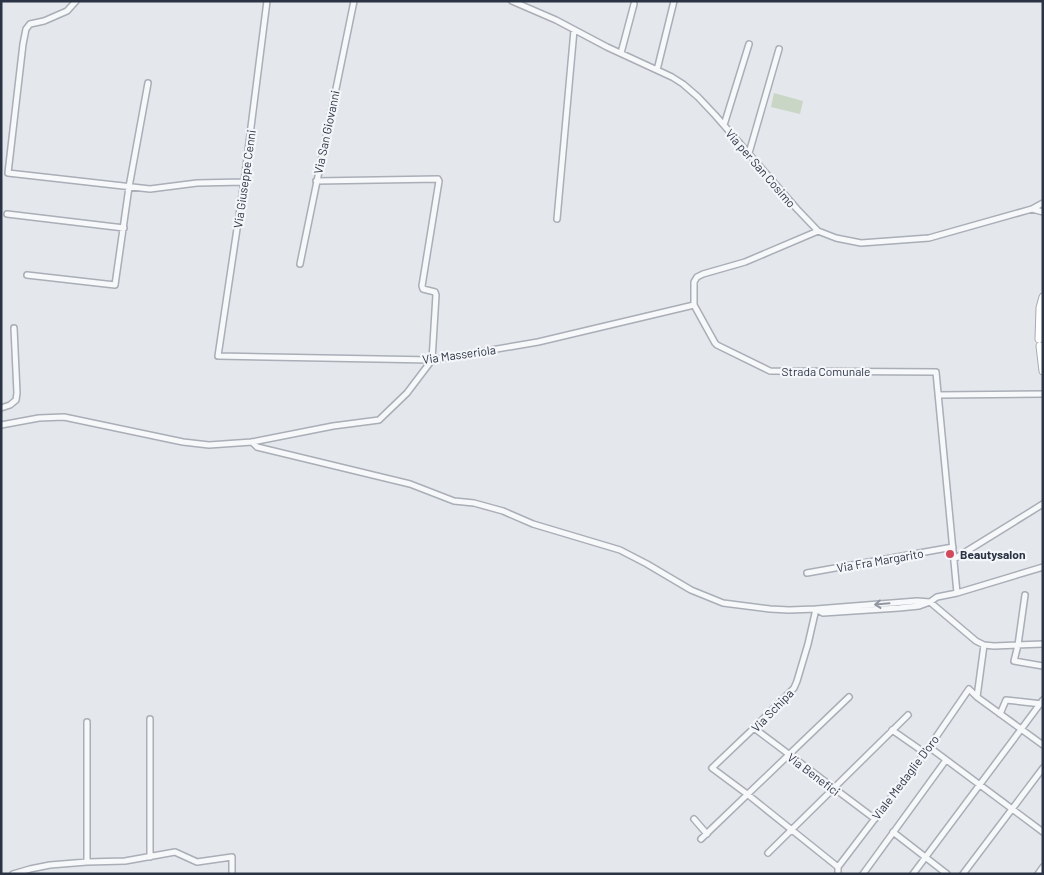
<svg xmlns="http://www.w3.org/2000/svg" width="1044" height="875" font-family="Barlow,sans-serif">
	<rect width="100%" height="100%" fill="#e4e7ec"/>
	<path fill="#c9d6c5" d="M774,93l29,8 -3,13 -29,-7z"/>
	<g fill="none" stroke-linecap="round" stroke-linejoin="round">
		<defs>
			<path id="minor" d="M76,1l-9,10 -23,10 -14,3 -4,5 -3,15 -15,129 142,16 47,-6 47,-1
				M267,1l-23,181 -26,174 214,4 106,-18 156,-37
				M512,1l44,19 51,27 65,30 11,7 15,13 17,18 82,94 21,22 18,7 25,5 68,-5 103,-29 11,-6
				M621,53l13,-49
				M657,70l17,-69
				M724,125l25,-81
				M749,153l30,-104
				M1032,209l11,3
				M7,214l117,14
				M557,219l17,-189
				M818,231l-73,31 -42,12 -6,3 -3,5v23l21,38 2,2 53,26 166,1 21,221
				M300,264l54,-263
				M27,275l88,10 14,-98 19,-104
				M938,395l105,-1
				M1,408l9,-3 6,-5 1,-7 -3,-65
				M1,425l38,-7 25,-1 119,25 26,3 43,-3 81,-16 46,-6 28,-27 25,-33 4,-65 -1,-3 -12,-3 -1,-3 17,-105 -1,-2 -122,2
				M252,442l5,5 153,37 44,17 20,2 29,8 30,13 87,26 27,14 44,26 32,13 47,6 19,1 27,-1 -8,35 -11,37 -3,7 -40,40 -42,40 35,26 91,73
				M954,559l89,-55
				M1043,567l-86,26 -20,4 -7,5 -11,4 -20,2 -76,5 -7,-4 101,-8 13,1 46,39 8,4 10,1 49,-2
				M807,573l146,-26
				M1025,595l-7,50 -4,16 29,5
				M984,645l-7,52 66,48
				M1000,714l6,-14 36,4
				M150,719v138
				M754,728l121,91
				M892,730l33,23
				M929,747l114,85
				M694,819l13,15
				M893,832l54,42
				M701,839l148,-142
				M768,853l140,-138
				M87,862v-140
				M13,874l17,-5 20,-4 37,-3 38,-1 50,-9 22,10 35,-5v17
				M838,874v-7l87,-114 44,-64 8,8
				M863,874l83,-114
				M913,874l130,-174
				M963,874l80,-106
				M1038,874l5,-7"/>
			<path id="major" d="M1039,339l1,-31 3,-11
				M1040,346l3,25"/>
		</defs>
		<use href="#minor" stroke="#a9aeb7" stroke-width="8"/>
		<use href="#major" stroke="#a3abb8" stroke-width="9"/>
		<use href="#minor" stroke="#f7f8fa" stroke-width="5"/>
		<use href="#major" stroke="#fff" stroke-width="7"/>
	</g>
	<defs><path id="oneway-shaft" d="M-6 0H5M1.5-3L5.5 0L1.5 3" fill="none" stroke-width="1.6" stroke-linecap="round" stroke-linejoin="round" transform="scale(1.25)"/></defs>
	<use stroke="#9196a0" href="#oneway-shaft" transform="translate(882 604) rotate(175)"/>
	<circle fill="#d1495b" stroke="#f4f6f9" stroke-width="2" cx="950" cy="554" r="5"/>
	<g text-anchor="middle" dominant-baseline="central" stroke-width="4.5" stroke-linejoin="round" paint-order="stroke">
		<g font-size="12" fill="#2b3445" stroke="#f4f6f9">
			<text transform="translate(326 132) rotate(-78)">Via San Giovanni</text>
			<text transform="translate(761 168) rotate(49)">Via per San Cosimo</text>
			<text transform="translate(244 179) rotate(-82)">Via Giuseppe Cenni</text>
			<text transform="translate(459 354) rotate(-8)">Via Masseriola</text>
			<text x="826" y="371">Strada Comunale</text>
			<text transform="translate(880 560) rotate(-10)">Via Fra Margarito</text>
			<text transform="translate(772 710) rotate(-46)">Via Schipa</text>
			<text transform="translate(814 774) rotate(37)">Via Benefici</text>
			<text transform="translate(905 777) rotate(-53)">Viale Medaglie D'oro</text>
		</g>
		<g font-size="12" font-weight="bold" fill="#2b3445" stroke="#f4f6f9" text-anchor="start">
			<text x="960" y="554">Beautysalon</text>
		</g>
	</g>
	<rect width="1044" height="875" fill="none" stroke="#2b3445" stroke-width="5"/>
</svg>
